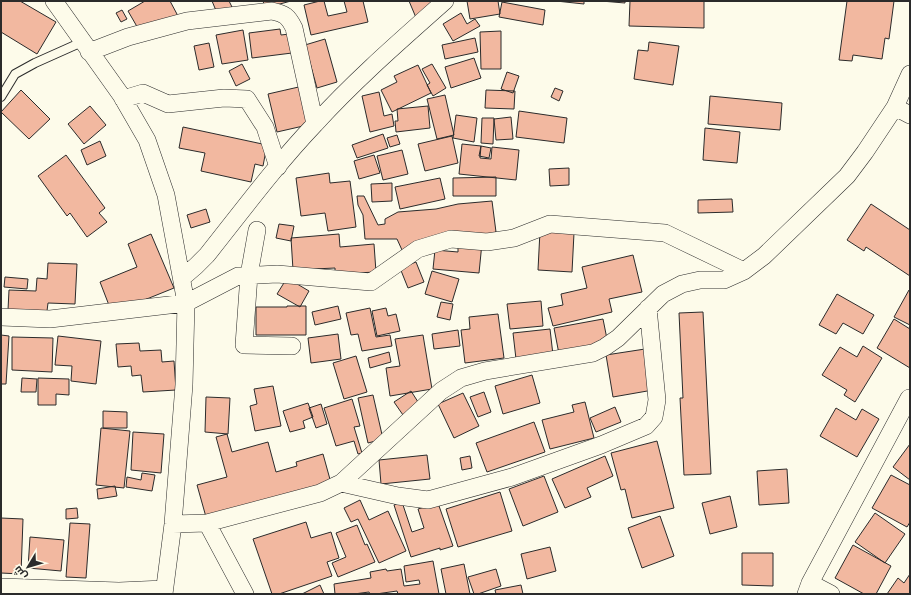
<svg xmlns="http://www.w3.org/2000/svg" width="911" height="595" font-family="Jost,Cairo,sans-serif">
	<rect width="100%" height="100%" fill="#fdfbea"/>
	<path fill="#f2b8a0" stroke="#2b2b2b" d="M1,1h19l36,21 -19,32 -36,-22z
		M145,1h25l8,15 -35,21 -15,-26z
		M212,1h17l3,6 -15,6z
		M263,1h28l-26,7z
		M320,1h4l4,15 19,-4 -3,-11h19l5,21 -57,13 -7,-30z
		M409,1h38l-30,19z
		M467,1h31l2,13 -30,5z
		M556,1h28v3z
		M601,1h24v2z
		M630,1h74v27l-75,-2z
		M847,1h47l-5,38 -4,-1 -3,21 -29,-4 -1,6 -13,-1z
		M502,2l43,8 -2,15 -44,-8z
		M122,10l5,9 -6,3 -5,-9z
		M461,13l6,11 8,-5 5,7 -27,15 -10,-17z
		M280,29l1,6 17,-2 2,19 -48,6 -3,-25z
		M243,30l5,30 -26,4 -6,-29z
		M501,31v38h-20l-1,-37z
		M475,38l3,14 -33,7 -3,-14z
		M325,39l12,43 -20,6 -12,-43z
		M649,42l30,4 -6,39 -39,-6 4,-29 10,1z
		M209,43l5,24 -15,3 -5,-24z
		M474,58l7,20 -30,10 -6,-21z
		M242,64l8,15 -14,7 -7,-15z
		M432,64l14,24 -13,8 -6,-11 3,-2 -8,-14z
		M418,65l13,28 -39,19 -11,-22 16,-8 -3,-6z
		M507,72l12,4 -6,17 -12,-4z
		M303,86l9,38 -35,8 -9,-38z
		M555,88l8,3 -4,10 -8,-4z
		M21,90l29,29 -21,20 -28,-27z
		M486,90l29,1 -1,18 -29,-1z
		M379,92l5,24 8,-2 2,12 -24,6 -8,-36z
		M445,95l9,40 -17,4 -10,-40z
		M710,96l72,7 -2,27 -72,-6z
		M90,106l16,19 -22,19 -16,-20z
		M428,106l2,22 -34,4 -1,-11h3l-1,-12z
		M519,111l48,7 -3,25 -48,-6z
		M456,115l21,3 -3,24 -21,-4z
		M511,117l2,22 -17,1 -2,-21z
		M482,118h12l-1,26 -12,-1z
		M183,127l84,18 -4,21 -8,-2 -4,18 -50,-11 4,-18 -26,-5z
		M705,128l35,4 -3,31 -34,-3z
		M383,134l5,14 -31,10 -5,-13z
		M397,135l3,9 -10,3 -3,-9z
		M452,136l6,27 -33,8 -7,-27z
		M100,141l6,15 -19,9 -6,-15z
		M462,144l19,2 -1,12 11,1 1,-12 27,3 -3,30 -57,-6z
		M481,146l10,2 -2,10 -10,-2z
		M402,150l6,24 -25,6 -6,-24z
		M66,155l39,53 -6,5 8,9 -20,15 -17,-24 -3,3 -29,-40z
		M374,155l6,18 -21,6 -5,-18z
		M569,168v17l-19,1 -1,-17z
		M329,173l1,10 20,-2 6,46 -28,4 -3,-18 -24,3 -5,-38z
		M496,177v19h-43v-18z
		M440,178l5,21 -45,10 -5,-22z
		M392,183v18l-20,1 -1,-18z
		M357,196h7l14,29 7,-1v-5l13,-7 38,-3 22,-5 34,-3 4,31 -4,2 -90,16 -5,-11h-32l-2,-24 -5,-10z
		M732,199l1,13 -35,1v-13z
		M871,204l39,26v46l-44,-29 -2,4 -17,-11z
		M206,209l4,13 -19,6 -4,-13z
		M279,224l15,2 -3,15 -15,-3z
		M540,231l34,2 -2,39 -34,-2z
		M151,234l23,54 -62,25 -12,-31 37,-15 -9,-23z
		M339,234l1,13 34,-3 2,28 -41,2v-6l-42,2 -2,-32z
		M458,241l24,2 -3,30 -46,-4 2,-19 23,2z
		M633,255l9,37 -33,7 3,13 -59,14 -5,-18 15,-3 -2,-11 26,-6 -5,-21z
		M416,262l8,20 -16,6 -8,-20z
		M48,263l29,1 -2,40 -27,-1 -1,8 -39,-1 1,-20 27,1 1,-13 10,1z
		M432,271l27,8 -7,23 -27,-8z
		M5,277l23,2 -1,10 -23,-2z
		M287,278l22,13 -9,16 -23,-13z
		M909,290h1v35l-16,-8z
		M837,294l37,21 -11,19 -20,-11 -7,11 -17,-9z
		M541,301l2,25 -33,3 -3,-25z
		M441,302l12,2 -3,16 -13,-3z
		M287,306h19v29h-50v-28h31z
		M338,306l3,13 -26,6 -3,-13z
		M370,308l6,29 14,-2 2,11 -30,5 -4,-17 -7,1 -5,-22z
		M386,308l2,8 8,-2 4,17 -23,5 -5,-25z
		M703,312l8,162 -27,1 -4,-77h3l-4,-85z
		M498,314l6,44 -39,5 -4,-33 9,-1 -1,-12z
		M603,319l5,25 -49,10 -5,-26z
		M894,319l16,10v39l-33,-20z
		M550,329l3,26 -37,4 -3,-26z
		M458,330l2,16 -26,3 -2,-15z
		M338,334l3,25 -30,4 -3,-25z
		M1,335l8,1 -3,48h-5z
		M423,335l9,54 -42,7 -4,-28 14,-2 -5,-27z
		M58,336l43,5 -5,43 -25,-3 1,-15 -17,-1z
		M12,337l41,1 -1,34 -40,-2z
		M139,343l1,8 21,-1 1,12 12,-1 2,29 -33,2 -2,-17 -9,1 -1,-10 -13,1 -2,-23z
		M863,346l19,12 -27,44 -11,-7 3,-5 -25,-15 18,-28 17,10z
		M645,349l8,41 -40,7 -7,-42z
		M389,352l2,10 -21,6 -2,-10z
		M356,356l11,36 -23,7 -11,-36z
		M532,375l8,28 -37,11 -8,-28z
		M22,378l15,1 -1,13h-15z
		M38,378l31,1v16l-13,-1v11h-18z
		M273,386l8,40 -26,5 -5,-25 7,-2 -3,-15z
		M411,391l9,14 -17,10 -9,-13z
		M484,392l7,20 -13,5 -8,-20z
		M463,393l16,33 -25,12 -16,-34z
		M373,395l10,44 -15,4 -10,-45z
		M206,397l24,1 -2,36 -23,-2z
		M352,399l8,27 -6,1 8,26 -4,1 -4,-13 -18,5 -12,-38z
		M585,402l9,36 -44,11 -8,-29 32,-8 -2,-7z
		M308,403l5,14 -10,4 2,7 -15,4 -7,-21z
		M321,404l6,20 -11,4 -7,-20z
		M615,407l6,15 -25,10 -6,-14z
		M836,408l20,12 6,-11 17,10 -22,38 -37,-21z
		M103,411l24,1v16h-24z
		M534,422l11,30 -58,20 -11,-29z
		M101,428l29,3 -6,57 -28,-3z
		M133,432l31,2 -3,39 -30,-3z
		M227,434l5,18 36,-10 8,30 21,-6 -1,-4 27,-8 8,29 -125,34 -9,-32 30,-8 -11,-40z
		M657,441l17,67 -42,10 -7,-29 -4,1 -10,-37z
		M910,444v36l-17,-13z
		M427,455l3,24 -49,5 -2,-24z
		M470,456l2,12 -10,2 -2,-12z
		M605,456l8,20 -26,12 4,9 -26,11 -13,-29z
		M787,469l2,34 -30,2 -2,-34z
		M142,473l13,2 -3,16 -26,-4 1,-10 14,3z
		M891,475l19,10v37l-3,5 -35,-19z
		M544,476l14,36 -35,14 -14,-37z
		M115,486l2,10 -19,3 -1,-10z
		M500,492l12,39 -54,16 -12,-38z
		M730,496l7,31 -27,7 -8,-31z
		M360,500l9,20 19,-9 18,40 -27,12 -21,-44 -7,3 -7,-14z
		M402,502l10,30 12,-4 -6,-19 20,-6 15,43 -13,4v-2l-29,9 -17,-52z
		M77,508l1,10 -12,1v-10z
		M875,513l30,21 -20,29 -30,-21z
		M660,516l14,40 -32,12 -14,-40z
		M1,518l22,1 -2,55 -20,-1z
		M306,522l5,16 20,-6 8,26 -12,4 5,14 -53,18h-7l-19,-55z
		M70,523l20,1 -4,54 -20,-1z
		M357,525l8,20 2,-1 8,18 -37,15 -6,-14 14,-6 -10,-24z
		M30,537l34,3 -3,31 -33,-3z
		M853,545l38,21 -15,28h-12l-29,-16z
		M550,547l6,24 -29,8 -6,-25z
		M742,553h31v33l-31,-1z
		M433,561l6,33h-41l-1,-3 -21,3h-6l-1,-2 -15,2h-19l-1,-10 37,-6 -1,-6 16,-3 1,2 14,-2 3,17 16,-2 -1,-4 -13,2 -2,-16z
		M464,564l6,30h-24l-5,-25z
		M496,569l5,17 -23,8h-4l-6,-17z
		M910,574v20h-23l11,-16 6,5z
		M320,585l4,9h-22z
		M521,585l2,9h-27l-1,-4z"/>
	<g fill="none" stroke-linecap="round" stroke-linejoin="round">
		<defs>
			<path id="lane" d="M1,97l14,-23 20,-11 47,-21"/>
			<path id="street" d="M54,1l67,94 26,45 19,55 20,108 -2,82 -11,139 -9,70
				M89,52l39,-15 59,-16 85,-10c13,3 16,5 22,17l21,96
				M123,99l20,-6 25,11 56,-6 23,1 18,28 13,40
				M895,107l15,8
				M257,230l-8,45 -5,70 48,1
				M182,278l14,-12 11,-11c35,-44 69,-90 108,-131 40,-44 85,-83 130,-123
				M1,317l49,2 136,-16 52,-27 39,-2 94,8 47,-33 33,-10 36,3 27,-4 36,-14 115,9 79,38
				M341,483l57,13 30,4 84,-23 89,-32 45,-19 8,-9 3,-17 -9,-92
				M207,523l38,71
				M173,524l34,-1 113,-30 21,-10 87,-80 13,-12 20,-13 24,-7 108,-18 12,-6 13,-9 45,-44 19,-10 18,-4h24l20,-9 20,-15 83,-80 18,-24 30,-45 15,-33
				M810,583l21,11
				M1,587l118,4 45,-2
				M806,594l4,-11 99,-185"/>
		</defs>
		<use href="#lane" stroke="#2b2b2b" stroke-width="10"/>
		<use href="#street" stroke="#2b2b2b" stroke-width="18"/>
		<use href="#lane" stroke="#fdfbea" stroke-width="8"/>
		<use href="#street" stroke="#fdfbea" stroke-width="17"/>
	</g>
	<rect width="911" height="595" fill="none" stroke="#2b2b2b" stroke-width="4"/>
	<g transform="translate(28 567) rotate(232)" stroke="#fdfbea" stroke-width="3" paint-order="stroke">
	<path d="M0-3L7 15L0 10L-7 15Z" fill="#2b2b2b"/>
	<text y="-6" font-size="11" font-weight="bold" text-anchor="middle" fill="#2b2b2b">ش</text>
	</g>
</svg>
